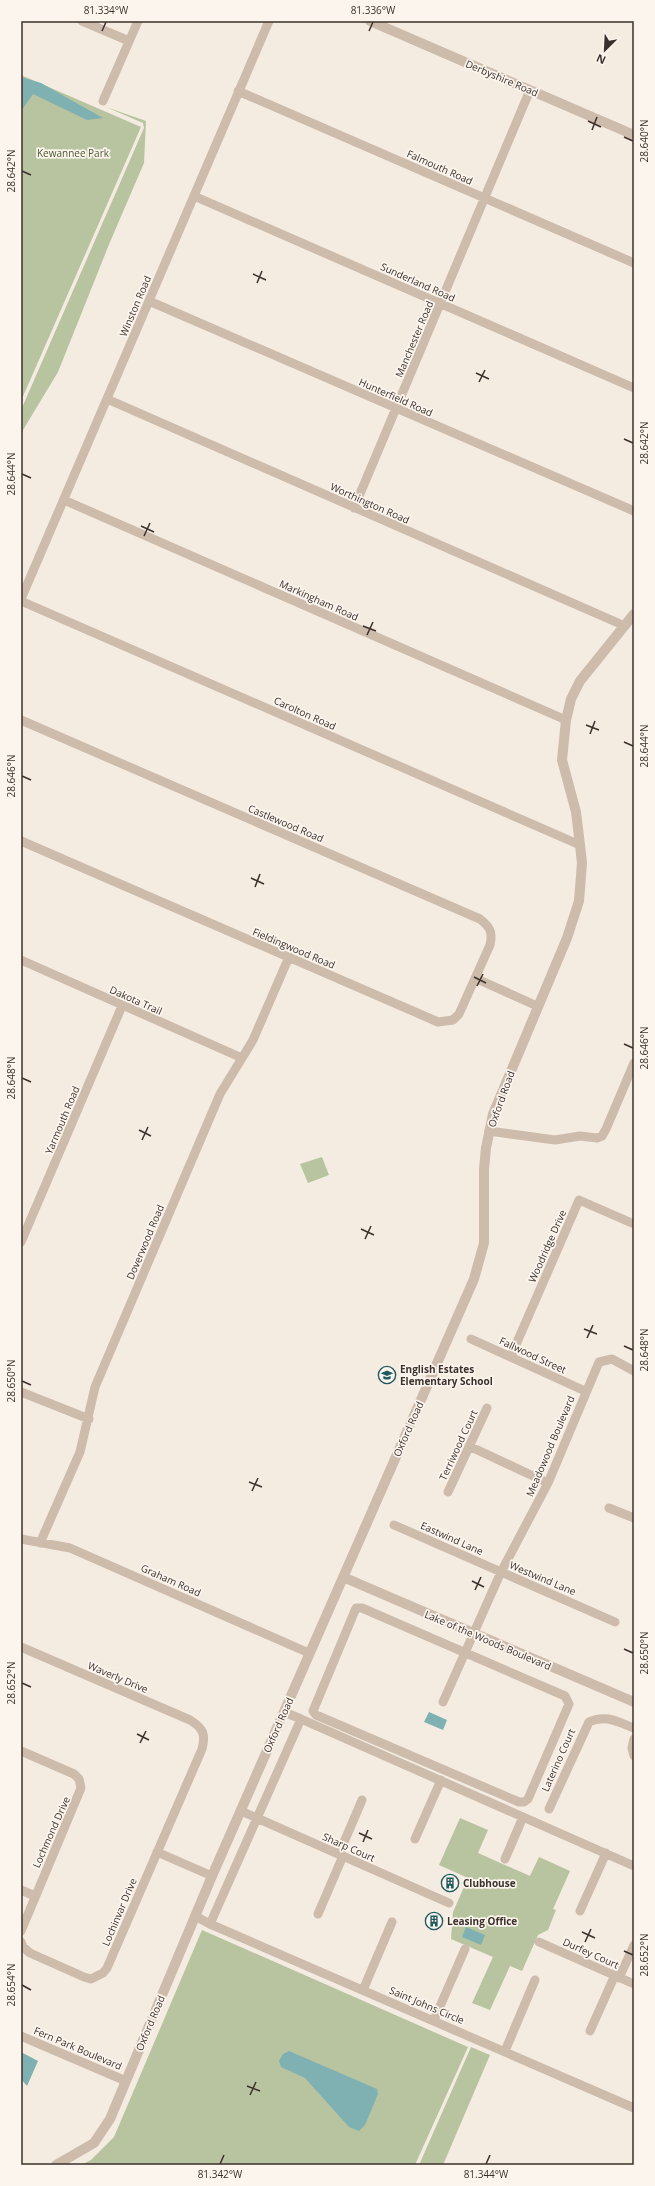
<svg xmlns="http://www.w3.org/2000/svg" width="655" height="2186" font-family="'Open Sans',sans-serif">
	<rect width="100%" height="100%" fill="#f4ebe1"/>
	<path fill="#b8c4a0" d="M21,75l120,52 -120,274z
		M106,107l40,14 -2,42 -34,79 -52,130 -35,58 -2,7v-27l123,-282 -1,-5z
		M322,1157l7,18 -21,8 -8,-19z
		M460,1818l28,12 -10,23 52,23 9,-19 31,14 -17,38 3,1 -8,20 -10,5 -16,36 -12,-5 -20,44 -18,-7 21,-46 -42,-18 2,-27 15,-34 -29,-13z
		M202,1930l266,117 -53,118h-334l10,-5 23,-23z
		M471,2047l19,8 -47,110h-24z"/>
	<path fill="#7fb0b2" d="M21,77l20,6 62,35 -16,2 -54,-26 -12,17z
		M429,1712l18,8 -4,10 -19,-8z
		M466,1927l19,8 -4,10 -19,-8z
		M289,2051l88,38 1,5 -13,31 -6,6 -10,-4 -44,-49 -24,-11 -2,-6 4,-7z
		M21,2052l17,9 -11,25 -6,-7z"/>
	<g fill="none" stroke-linecap="round" stroke-linejoin="round">
		<path stroke="#cdbbac" stroke-width="9" d="M82,21l47,20
			M238,91l396,172
			M103,101l35,-80
			M194,196l440,192
			M149,301l485,210
			M107,399l518,227
			M64,500l502,220
			M354,508l176,-418
			M21,599l248,-578
			M21,601l559,244
			M21,720l459,199c10,8 13,13 10,26l-31,69 -6,6 -15,2 -417,-181
			M21,960l221,98
			M475,978l62,28
			M489,1131l66,9 25,-4 17,2 5,-2 4,-7 28,-66
			M21,1242l101,-236
			M471,1339l114,52
			M511,1356l68,-156 55,24
			M21,1392l68,27
			M469,1446l79,37
			M448,1492l39,-84
			M609,1508l25,10
			M394,1525l221,97
			M21,1539l49,9 239,105
			M40,1543l40,-91 15,-65 125,-293 33,-54 36,-83
			M356,1608h6l203,88 4,8 -41,95 -4,3h-5l-203,-87 -3,-4z
			M21,1647l169,73c13,8 16,14 12,29l-95,219 -4,5 -12,6 -7,-2 -54,-24 -7,-6 -2,-5
			M443,1702l58,-130 47,-89 51,-121 13,-3 22,12
			M284,1712l17,7
			M634,1739l-2,9 2,8
			M21,1751l53,23 5,5 2,9 -60,143
			M549,1809l40,-87c16,-8 29,0 45,6
			M241,1811l208,92
			M415,1839l26,-59
			M157,1852l55,24
			M339,1854l23,-54
			M505,1859l18,-42
			M634,1866l-333,-147 -91,205 424,184
			M21,1890l14,6
			M580,1911l26,-58
			M318,1914l25,-58
			M195,1916l15,8
			M539,1942l95,42
			M619,1978l15,-33
			M363,1990l29,-68
			M434,2020l31,-71
			M590,2031l25,-56
			M21,2036l105,45
			M505,2051l30,-71"/>
		<path stroke="#cdbbac" stroke-width="10" d="M370,21l264,114
			M343,1577l291,125
			M56,2165l38,-22 16,-24 102,-243 262,-597 10,-36v-74l2,-21 7,-34 74,-176 12,-37 3,-38 -2,-18 -4,-33 -14,-52 4,-40 5,-21 9,-18 54,-67"/>
	</g>
	<path fill="none" stroke="#3b302b" stroke-width="1.5" d="M102,31l4,-9M369,31l4,-9M588,121l13,6M592,130l5,-13M624,137l9,4M22,171l9,4M253,274l13,6M257,283l5,-12M476,373l13,6M479,382l6,-12M624,439l9,4M22,474l9,4M141,526l13,6M144,536l6,-13M363,626l13,5M367,635l6,-13M586,725l13,5M590,734l5,-13M624,742l9,4M22,776l9,4M251,878l13,6M255,887l5,-13M474,977l12,6M477,986l6,-12M624,1044l9,4M22,1078l9,4M139,1130l12,6M142,1140l6,-13M361,1229l13,6M365,1239l6,-13M584,1329l13,5M587,1338l6,-13M624,1346l9,4M22,1381l9,4M249,1482l13,5M252,1491l6,-13M472,1581l12,6M475,1590l6,-13M624,1649l9,4M22,1683l9,4M137,1734l12,6M140,1743l6,-12M359,1833l13,6M363,1842l5,-12M582,1932l13,6M585,1942l6,-13M624,1951l9,4M22,1985l9,5M247,2086l13,5M250,2095l6,-13M220,2164l4,-9M486,2164l4,-9"/>
	<defs>
		<symbol id="school-ring" viewBox="-11 -11 22 22"><circle r="9.5" fill="#fbf5ee" stroke="#1f5a5e" stroke-width="1.5"/><path d="M0-5L7-2L0 1L-7-2ZM-4 1L0 2.5L4 1V4Q0 6-4 4Z" fill="#1f5a5e"/></symbol>
		<symbol id="building-ring" viewBox="-11 -11 22 22"><circle r="9.5" fill="#fbf5ee" stroke="#1f5a5e" stroke-width="1.5"/><path d="M-4-6H4V6H1V3H-1V6H-4ZM-2.5-4.3h1.7v1.8h-1.7ZM.8-4.3h1.7v1.8H.8ZM-2.5-1h1.7V.8h-1.7ZM.8-1h1.7V.8H.8Z" fill="#1f5a5e"/></symbol>
	</defs>
	<g fill-rule="evenodd">
		<use href="#school-ring" x="377" y="1365" width="20" height="20"/>
		<use href="#building-ring" x="440" y="1873" width="20" height="20"/>
		<use href="#building-ring" x="424" y="1911" width="20" height="20"/>
	</g>
	<g text-anchor="middle" dominant-baseline="central" stroke-width="3.5" stroke-linejoin="round" paint-order="stroke">
		<g font-size="10" fill="#3b302b" stroke="#fbf5ee">
			<text transform="translate(502 78) rotate(23)">Derbyshire Road</text>
			<text transform="translate(440 167) rotate(24)">Falmouth Road</text>
			<text transform="translate(418 282) rotate(24)">Sunderland Road</text>
			<text transform="translate(135 306) rotate(-67)">Winston Road</text>
			<text transform="translate(414 339) rotate(-67)">Manchester Road</text>
			<text transform="translate(396 397) rotate(24)">Hunterfield Road</text>
			<text transform="translate(370 503) rotate(24)">Worthington Road</text>
			<text transform="translate(319 600) rotate(24)">Markingham Road</text>
			<text transform="translate(305 713) rotate(24)">Carolton Road</text>
			<text transform="translate(286 823) rotate(23)">Castlewood Road</text>
			<text transform="translate(294 948) rotate(23)">Fieldingwood Road</text>
			<text transform="translate(136 1000) rotate(24)">Dakota Trail</text>
			<text transform="translate(501 1099) rotate(-70)">Oxford Road</text>
			<text transform="translate(62 1120) rotate(-67)">Yarmouth Road</text>
			<text transform="translate(145 1242) rotate(-67)">Doverwood Road</text>
			<text transform="translate(547 1246) rotate(-66)">Woodridge Drive</text>
			<text transform="translate(533 1355) rotate(25)">Fallwood Street</text>
			<text transform="translate(408 1429) rotate(-66)">Oxford Road</text>
			<text transform="translate(458 1445) rotate(-65)">Terriwood Court</text>
			<text transform="translate(550 1446) rotate(-67)">Meadowood Boulevard</text>
			<text transform="translate(452 1538) rotate(24)">Eastwind Lane</text>
			<text transform="translate(543 1578) rotate(23)">Westwind Lane</text>
			<text transform="translate(171 1580) rotate(24)">Graham Road</text>
			<text transform="translate(488 1640) rotate(23)">Lake of the Woods Boulevard</text>
			<text transform="translate(118 1677) rotate(23)">Waverly Drive</text>
			<text transform="translate(278 1725) rotate(-66)">Oxford Road</text>
			<text transform="translate(558 1760) rotate(-66)">Laterino Court</text>
			<text transform="translate(51 1832) rotate(-66)">Lochmond Drive</text>
			<text transform="translate(349 1847) rotate(24)">Sharp Court</text>
			<text transform="translate(119 1912) rotate(-67)">Lochinvar Drive</text>
			<text transform="translate(591 1953) rotate(24)">Durfey Court</text>
			<text transform="translate(427 2005) rotate(23)">Saint Johns Circle</text>
			<text transform="translate(150 2023) rotate(-67)">Oxford Road</text>
			<text transform="translate(78 2048) rotate(23)">Fern Park Boulevard</text>
		</g>
		<g font-size="10" fill="#4a5a2e" stroke="#fbf5ee">
			<text x="73" y="153">Kewannee Park</text>
		</g>
		<g font-size="10" font-weight="bold" fill="#3b302b" stroke="#fbf5ee" text-anchor="start">
			<text x="400" y="1369">English Estates<tspan x="400" dy="12">Elementary School</tspan></text>
			<text x="463" y="1883">Clubhouse</text>
			<text x="447" y="1921">Leasing Office</text>
		</g>
	</g>
	<rect width="655" height="2186" fill="none" stroke="#fbf5ee" stroke-width="44"/>
	<g transform="translate(605 50) rotate(204)" stroke="#fbf5ee" stroke-width="3" paint-order="stroke">
	<path d="M0-3L7 15L0 10L-7 15Z" fill="#3b302b"/>
	<text y="-6" font-size="11" font-weight="bold" text-anchor="middle" fill="#3b302b">N</text>
	</g>
	<rect x="22" y="22" width="611" height="2142" fill="none" stroke="#3b302b" stroke-width="1.5"/>
	<g font-size="10" text-anchor="middle" fill="#3b302b">
		<text x="106" y="14">81.334°W</text>
		<text x="373" y="14">81.336°W</text>
		<text transform="translate(644 141) rotate(-90)" y="4">28.640°N</text>
		<text transform="translate(11 171) rotate(-90)" y="4">28.642°N</text>
		<text transform="translate(644 443) rotate(-90)" y="4">28.642°N</text>
		<text transform="translate(11 474) rotate(-90)" y="4">28.644°N</text>
		<text transform="translate(644 746) rotate(-90)" y="4">28.644°N</text>
		<text transform="translate(11 776) rotate(-90)" y="4">28.646°N</text>
		<text transform="translate(644 1048) rotate(-90)" y="4">28.646°N</text>
		<text transform="translate(11 1078) rotate(-90)" y="4">28.648°N</text>
		<text transform="translate(644 1350) rotate(-90)" y="4">28.648°N</text>
		<text transform="translate(11 1381) rotate(-90)" y="4">28.650°N</text>
		<text transform="translate(644 1653) rotate(-90)" y="4">28.650°N</text>
		<text transform="translate(11 1683) rotate(-90)" y="4">28.652°N</text>
		<text transform="translate(644 1955) rotate(-90)" y="4">28.652°N</text>
		<text transform="translate(11 1985) rotate(-90)" y="4">28.654°N</text>
		<text x="220" y="2178">81.342°W</text>
		<text x="486" y="2178">81.344°W</text>
	</g>
</svg>
